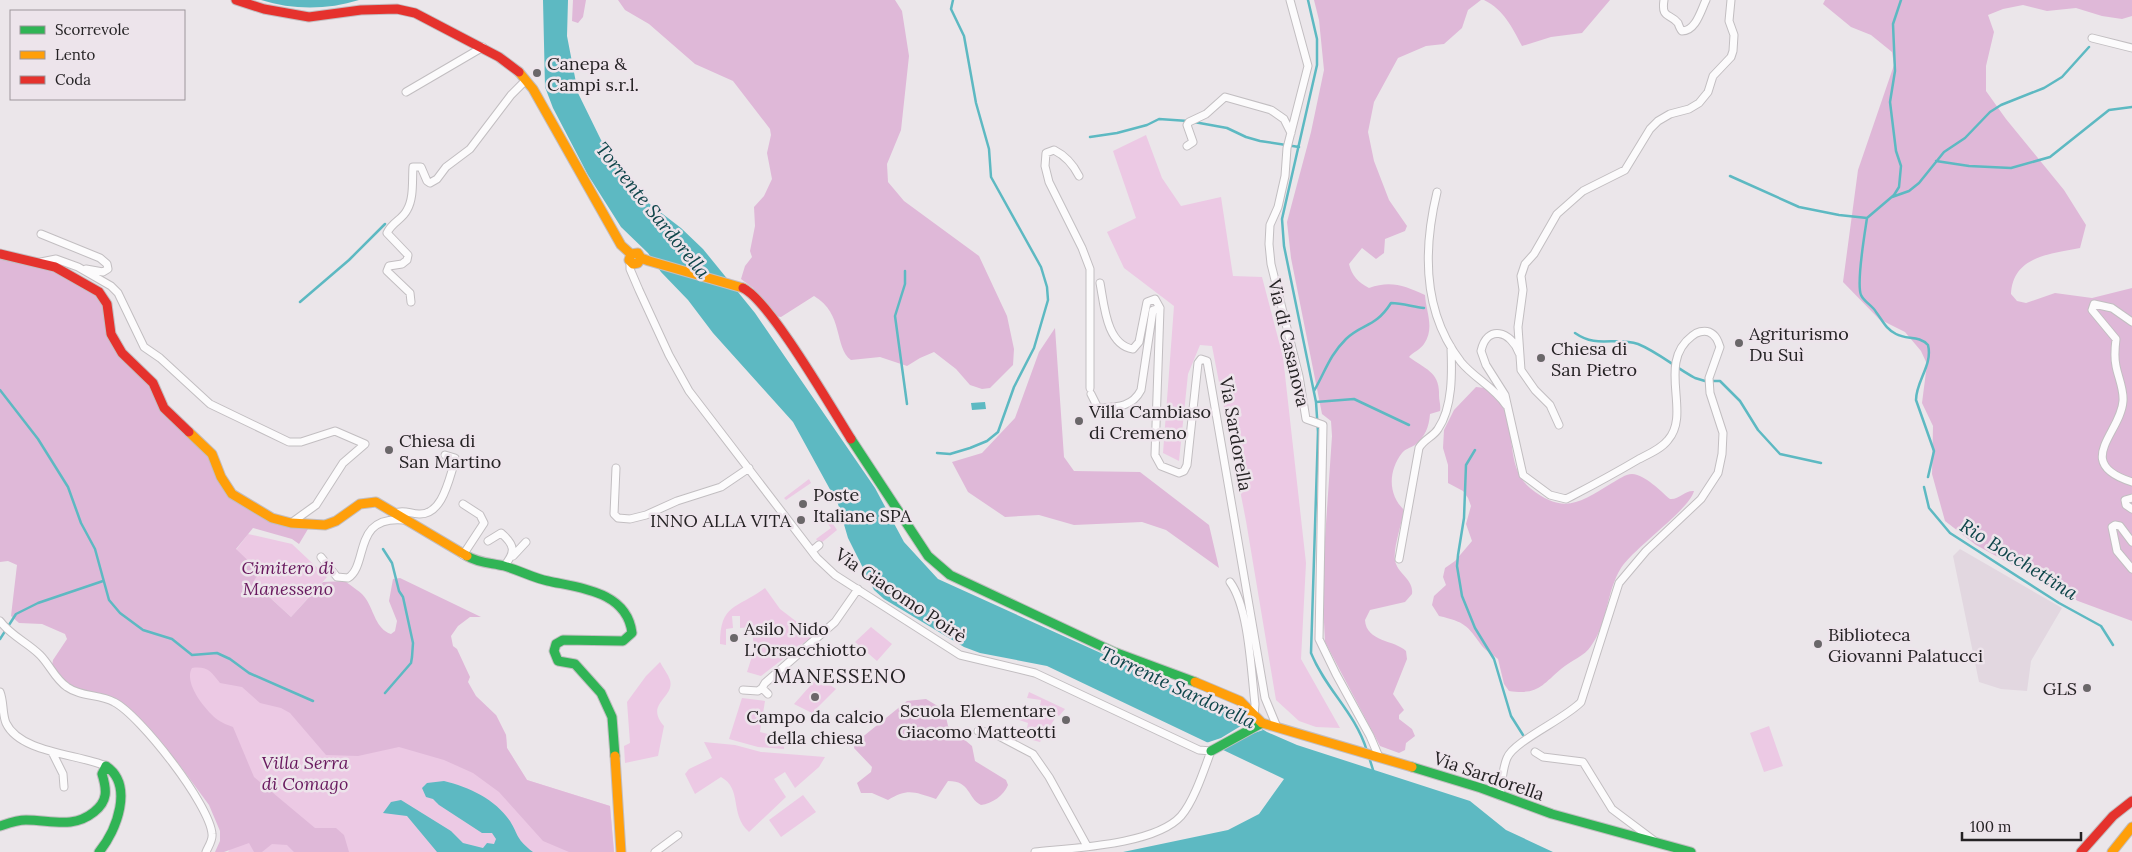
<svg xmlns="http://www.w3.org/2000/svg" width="2132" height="852" font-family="Lora,serif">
	<rect width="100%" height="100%" fill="#ebe6ea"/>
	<path fill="#e2d7e0" d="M1960,549l102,59 -31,53 -4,30 -26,-2 -22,-7 -26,-126z"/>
	<path fill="#ecc9e4" d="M1146,135l16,43 19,28 40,-9 12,79 29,1 21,80 23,206 -5,96 39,69 -24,-1 -17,-6 -23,-21 -30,-179 -34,-175 -12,-1 -12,29 -9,87 -16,-8 11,-147 -50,-38 -17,-36 29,-14 -23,-67z
		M809,479l2,4 -25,17 -2,-2z
		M831,521l6,9 -17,14 -4,-5 15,-11 -3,-4z
		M248,534l44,10 35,33 -36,40 -39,-36 -16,-31z
		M765,588l15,21 34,26 -53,41 -14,-4 7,-22 -2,-23 -12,1v-12h-8l1,12 -7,1v16l-6,-1c0,-41 17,-35 45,-56z
		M871,627l21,17 -15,17 -22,-19z
		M179,657l273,54 44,4 10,20 1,13 20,32 83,26 4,46h-386l6,-8z
		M660,662c3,6 8,12 10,18 5,18 -26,23 -6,46l-6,30 -33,7 -1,-17 6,-3 -3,-41 19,-26z
		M818,677l18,12 -24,24 -18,-9z
		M1029,692l36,17 -6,7 -2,-1 -17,27 -15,-4 3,-15 -12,-4v-2l15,2 2,-9 6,2 2,-12 -14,-2z
		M742,698l23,3 -5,31 24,6v11l-26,-2 -29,-8z
		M1769,726l14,40 -19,6 -14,-39z
		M704,742l31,3 26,7 64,5 -6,10 -24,21 -10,-16 -11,7 12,18 -37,35c-20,-18 -6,-43 -28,-55l-26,17 -10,-20 4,-5 23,-11z
		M803,795l13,17 -35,25 -12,-17z"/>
	<path fill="#dfb8d8" d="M573,0h13l-3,17 -5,6 -6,-2z
		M618,0h277l7,11 7,45 -8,74 -14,34 1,18 16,19 75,55 28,60 7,33 -1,16 -23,23 -8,1 -12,-4 -14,-16 -22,-17 -14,6 -13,8 -27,-9 -29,3c-17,-12 -7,-47 -37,-64l-33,21 -6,-1 -22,-28 -12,-9 4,-13 7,-9 -2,-6 5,-25 -1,-19 10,-11 8,-17 -5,-26 4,-18 -1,-6 -37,-48 -38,-17 -46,-40 -24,-14z
		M1314,0h167l-13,10 -6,18 -18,16 -18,2 -28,12 -24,44 -6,30 6,29 15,39 18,26 -2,5 -20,8 -1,14 -8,6 -14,-11 -13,16c3,12 9,18 20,24 22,-8 36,-2 56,7 1,17 10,33 -1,49 -4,6 -11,8 -15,13 16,12 31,15 30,38 0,6 2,10 1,16l-10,3c-1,13 -5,23 -15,31 -5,3 -10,4 -13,8 -14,18 -14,42 2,57 -2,13 -11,38 -9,50 2,14 19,19 17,34l-7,8 -35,8 -5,10c1,22 30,20 41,31l1,8 -14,35 11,16 -5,5v4l13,10 3,7 -9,7 -1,7 -6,3 -19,-7 -55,-104 -3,-60 10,-146 -1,-15 -9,-7 -31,-156 -4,-36 24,-90 13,-62 -5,-50z
		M1484,0h126l-28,33 -31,4 -29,9c-10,-19 -18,-36 -38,-46z
		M1825,0h307v16l-10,3 -20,-3 -26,-8 -29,3 -24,-6 -20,4 -15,6 6,17 -8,34v25l20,28 58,71 22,35 -6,23c-30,6 -67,8 -69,46l6,7 9,2 29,-10 37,5 40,-10v333l-54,-20 -102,-56 -31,-24 -13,-47 1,-48 -11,-23 5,-39 -6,-13 -16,-19 -26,-13 -36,-37 15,-112 36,-105 -2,-13 -21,-17 -20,-8 -28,-23z
		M0,259l60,14 35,20 7,8 4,30 6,14 33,35 13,22 49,44 17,43 62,37 22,3 -9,15 -7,-5 -39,-11 -17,21 24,23 -7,10 38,35 32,-35 22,-1c7,6 17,11 21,18 8,12 10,30 25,35l4,-3 2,-10 -8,-20 4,-22 7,-1 81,39h-11l-12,9 -7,10 2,10 4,3 13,28 -2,5 8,14 20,19 10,20 1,13 20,32 83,26 4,46h-45l-26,-11 -44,-49 -26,-19 -29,-13 -45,-13 -41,9 -32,-1 -36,-42 -9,-5 -21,-5 -18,-16 -22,-4c-9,-11 -12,-17 -28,-15 -9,15 14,43 26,52 4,3 10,5 15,7l21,50 61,51h21l8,7 5,17h-55l-7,-7 -15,-1 -10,8h-8l-5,-9 -25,9h-9l5,-11v-10l-11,-26 -31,-42 -34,-40 -29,-25 -43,-10 -16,-14 -4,-9 1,-5 14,-21 -2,-5 -23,-10 -23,-1 -8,-7 6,-51 -9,-4 -8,1z
		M1055,328l9,129 10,14 66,1 69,53 10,43 -53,-38 -24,-8 -68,3 -35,-10 -34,2 -37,-25 -16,-30 30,-9 33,-35 24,-66z
		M1476,387l9,1c5,6 14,12 18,19 13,26 3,61 27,81 34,27 49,15 82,-5 6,-3 13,-9 20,-9 14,1 28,17 38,25 9,1 15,-9 24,-8 -5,19 -58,55 -73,77 -15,24 -13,55 -30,78 -6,10 -21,15 -30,23 -20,17 -23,26 -52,22l-5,-7 -6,-25c-5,-4 -12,-8 -16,-13 -15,-21 -17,-24 -43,-30l-7,-11 2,-9 12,-11 -3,-8 2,-9 10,-7 17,-20 -6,-17 5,-18 -3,-8 -5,-7 -15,-8v-18l-5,-17 1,-18 10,-20z
		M926,699l15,9 5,9 2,9 24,20 3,15 31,19 2,5c-4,10 -16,19 -27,20 -14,-7 -10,-24 -33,-24l-12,18c-22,-7 -28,-11 -48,1l-16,-7h-11l-4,-10 14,-11 1,-5 -18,-19 1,-5 52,-42z"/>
	<path fill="#5db9c2" d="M261,0h98c-32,10 -66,10 -98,0z
		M543,0h25l-1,36 11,57 23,47 37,55 43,33 22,21 52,64 120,175 29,54 34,37 308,140 21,13 30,13 173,56 36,29 47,22h-430l105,-22 31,-16 25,-35 -237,-113 -67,-13 -16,-6 -80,-48 -10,-9 -26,-52 -10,-34 -45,-82 -80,-89 -25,-33 -27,-28 -13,-19 -27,-26 -33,-52 -35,-67 -8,-21z
		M985,402l1,7 -14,1 -1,-7z
		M444,781c25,6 51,18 66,40 9,15 6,18 23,31h-96l-30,-36 -24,-3 8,-11 10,-2 50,31 12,12 20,5 4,-5 7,1 2,-5 -4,-6h-10l-43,-28 -6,-6 -7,-2 -4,-9 5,-5z"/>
	<path fill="#ebe6ea" d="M1249,721l14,9 -49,17 -8,-4 15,-5z"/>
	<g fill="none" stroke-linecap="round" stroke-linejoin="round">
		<path stroke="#5db9c2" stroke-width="2.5" d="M1308,0l9,39v26l-35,154 2,27 32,156 2,30 -7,221c15,37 44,59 56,98
			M1901,0l-8,24 2,47 -5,31 6,49 5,15 -2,21 -5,8 -27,23c-2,14 -11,65 -6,77 3,7 11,10 15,17 7,9 9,16 20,22 11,6 23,1 32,11 5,20 -12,36 -12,55l18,51 -6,26
			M1194,122l33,6 19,9 14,4 39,6
			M1090,137l27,-4 30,-8 12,-6 29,2
			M1936,161l33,5 42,2 39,-11 59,-47 23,-3
			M1730,176l69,31 40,8 28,3
			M1892,197l17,-6 10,-8 25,-31 21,-14 25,-26 11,-7 43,-17 18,-11 27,-30
			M905,271v13l-10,32 12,88
			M300,302l49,-42 36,-36
			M1575,333c23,16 39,3 63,11 20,8 38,24 57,34l10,3h15l20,20 18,29 22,24 41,9
			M0,390l38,49 30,48 13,36 14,26 14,51 11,13 23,17 29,9 20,16 25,-2 13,6 19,14 64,28
			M1314,391c12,-21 15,-35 32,-52 17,-16 29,-11 45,-36 12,0 22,4 33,5
			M1316,402l38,-3 55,26
			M1475,450l-9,15 -2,53 -6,37 -1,11 5,30 13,32 19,31 17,57 12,19
			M937,453l13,1 20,-6 17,-7 11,-9 16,-45 20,-39 14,-48 -1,-13 -6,-20 -50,-90 -2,-28 -13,-46 -12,-67 -13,-27 2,-9
			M1924,487l5,21 21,25 109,70 42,23 12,19
			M383,549l9,14 7,28 4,6 10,46 -1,14 -1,6 -26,30
			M0,639l16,-25 22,-11 65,-22
			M1369,757l5,16"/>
		<defs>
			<path id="street" d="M1290,0l18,66 -21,82 -2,28 -7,31 -8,18 -1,19 2,20 28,112 7,43 17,6 -4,214 17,35 34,62 9,21
				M1664,0c-3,19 6,13 14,23 1,3 2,6 4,8 14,0 19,-21 24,-31
				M2092,38l40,10
				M406,92l77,-45
				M1187,146l6,-4 -6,-17 2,-3 17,-8 19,-17 46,13 13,9 7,14
				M1079,176c-6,-12 -13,-20 -25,-26l-8,3 -1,13 4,16 33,66 8,21v119
				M1437,192c-14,58 -14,121 24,170 13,16 33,25 45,43
				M41,234l59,24 7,6 1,5 -5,3 -17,-3
				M41,262l15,-3 22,8 33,19 7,7 26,54 16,11 50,46 79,38h12l34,-11 30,13 -22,19 -27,42 -25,18
				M630,262v7l9,21 30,65 20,36 128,167 18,17 125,80 75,18 164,77 12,1c-7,19 -17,50 -30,65 -26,29 -109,32 -146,36
				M1100,283c4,20 6,62 33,66l6,-7 8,-40 8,-3 5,9
				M411,302l-1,-9 -23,-22 2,-5 13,-2 5,-4 1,-5 -21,-22c5,-11 15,-13 20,-23 7,-12 5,-29 6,-43h8l6,14 3,2 7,-4 9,-12 24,-18 41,-54 15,-15
				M2132,322l-20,-14 -18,-4 -2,6 24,29c-1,8 -2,18 0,27 2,11 8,23 7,35 -2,32 -51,62 9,81
				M1091,394l7,14c17,-1 34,0 43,-18l12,-80 7,-2 -5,147 6,11 18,7 5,-2 3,-6 11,-102 3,-4 6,2 58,337 12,29
				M1559,425l-9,-20 -15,-15 -14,-20 -3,-43 5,-37 -2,-14 4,-12 9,-10 23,-40 26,-23 42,-21 25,-41 8,-8 12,-7 19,-5 10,-6 9,-11 5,-16 18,-19 2,-6 1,-16 -5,-14 2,-21
				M616,468l-2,46 4,4 12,1 16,-4 31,-14 44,-14 28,-19
				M2132,498l-7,2 1,5 6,4
				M463,504l17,11 4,8 -21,32
				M395,513c9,-4 15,1 24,1 24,1 30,-36 36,-53v-3l-10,-3
				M488,541l13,-8c14,12 15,19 3,33
				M2132,542l-12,-16 -5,-1 -3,2 5,24 15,18
				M812,551l7,-6
				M513,556l13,-14
				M321,557l16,20 11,1c21,-13 4,-63 56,-58
				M1399,559l20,-111c5,-9 14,-11 19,-19 15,-22 14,-57 13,-82
				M1230,582c19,26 21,89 25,122l-1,12
				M0,621c11,15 27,21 40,34 10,10 15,24 27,32 14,10 32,7 47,15 26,13 96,103 98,132 1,6 -4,13 -6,18
				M743,690l15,1 4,-3
				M0,692c4,10 2,21 6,31 14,30 72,31 100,43
				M768,694l-6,-6 3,-5 70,-61 23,-33
				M978,731l15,2 40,21 16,23 38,69
				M1535,752l8,5 40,5 29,47 44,33
				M53,754l10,20 1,13
				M1500,796c2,-13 2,-26 7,-38 7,-17 58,-39 74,-56l38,-119 27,-32 55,-52 17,-26 4,-19 1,-21 -13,-40 -1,-15 11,-31c-2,-6 -4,-12 -11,-15 -5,-2 -13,0 -17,4 -36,27 0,77 -24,104 -7,9 -19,14 -29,19 -22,13 -44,25 -67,37l-6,3 -16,-4 -27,-20 -18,-80 -19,-30 -5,-14c6,-27 30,-20 38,2
				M655,852l23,-17"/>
			<path id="fast" d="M851,439l77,117 22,19 164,77 81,30
				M467,556c11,7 25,7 37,10 15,4 29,12 44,15 31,7 79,10 84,52l-9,8 -60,-1 -7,4 -2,7 4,10 17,3 26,29 11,24 3,39
				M1211,751l51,-28
				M1412,767l69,21 71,26 139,38
				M0,826c9,-3 17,-6 26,-6 25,0 47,9 68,-8 14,-11 13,-22 8,-38l4,-8c28,19 11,64 -7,86"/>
			<path id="slow" d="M519,72l14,17 88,156 10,9 7,-1 3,5 8,3 94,27
				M631,254l-2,6 4,4 5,-1 3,-5
				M189,432l23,22 9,23 11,17 40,24 19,5 34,2 11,-4 24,-17 16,-2 91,54
				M1195,682l45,19 22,22 150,44
				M615,756l6,96
				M2112,852l20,-25"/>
			<path id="jam" d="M236,0l28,9 45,8 52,-7 36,-1 18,4 84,44 20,15
				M0,254l55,13 44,25 8,12 4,30 11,19 31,30 11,25 25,24
				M743,288c27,13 89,121 108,151
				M2081,852l32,-36 19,-15"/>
		</defs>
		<use href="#street" stroke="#c2bec1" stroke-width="9"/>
		<use href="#fast" stroke="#c2bec1" stroke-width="11"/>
		<use href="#slow" stroke="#c2bec1" stroke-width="11"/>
		<use href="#jam" stroke="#c2bec1" stroke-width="11"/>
		<use href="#street" stroke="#fcfbfc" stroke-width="7"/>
		<use href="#fast" stroke="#30b455" stroke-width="9"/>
		<use href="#slow" stroke="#ff9f0a" stroke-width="9"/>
		<use href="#jam" stroke="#e5322d" stroke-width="9"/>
	</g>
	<g fill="#6a6769" stroke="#ede4eb" stroke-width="2">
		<circle cx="537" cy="73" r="5"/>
		<circle cx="1739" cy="343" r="5"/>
		<circle cx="1541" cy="358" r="5"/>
		<circle cx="1079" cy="421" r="5"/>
		<circle cx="389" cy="450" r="5"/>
		<circle cx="803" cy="504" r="5"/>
		<circle cx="801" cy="520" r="5"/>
		<circle cx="734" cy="638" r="5"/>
		<circle cx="1818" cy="644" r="5"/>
		<circle cx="2087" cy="688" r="5"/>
		<circle cx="815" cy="697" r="5"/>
		<circle cx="1066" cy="720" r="5"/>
	</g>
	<g text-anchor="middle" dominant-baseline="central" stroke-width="5" stroke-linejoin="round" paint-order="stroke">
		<g font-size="18" fill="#252224" stroke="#ede4eb" text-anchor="start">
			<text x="547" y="63">Canepa &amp;<tspan x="547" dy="21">Campi s.r.l.</tspan></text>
			<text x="1749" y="333">Agriturismo<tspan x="1749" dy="21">Du Suì</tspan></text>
			<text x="1551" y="348">Chiesa di<tspan x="1551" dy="21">San Pietro</tspan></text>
			<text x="1089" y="411">Villa Cambiaso<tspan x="1089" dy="21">di Cremeno</tspan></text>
			<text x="399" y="440">Chiesa di<tspan x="399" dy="21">San Martino</tspan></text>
			<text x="813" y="494">Poste<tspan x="813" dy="21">Italiane SPA</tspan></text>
			<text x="791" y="520" text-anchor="end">INNO ALLA VITA</text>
			<text x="744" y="628">Asilo Nido<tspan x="744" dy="21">L'Orsacchiotto</tspan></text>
			<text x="1828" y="634">Biblioteca<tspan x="1828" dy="21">Giovanni Palatucci</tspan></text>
			<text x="2077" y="688" text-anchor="end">GLS</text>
			<text x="1056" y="710" text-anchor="end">Scuola Elementare<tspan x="1056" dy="21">Giacomo Matteotti</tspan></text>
			<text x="815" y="716" text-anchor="middle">Campo da calcio<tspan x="815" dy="21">della chiesa</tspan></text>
		</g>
		<g font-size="18" fill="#252224" stroke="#ede4eb">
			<text transform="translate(1289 343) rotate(77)">Via di Casanova</text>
			<text transform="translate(1236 434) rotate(80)">Via Sardorella</text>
			<text transform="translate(901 595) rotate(34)">Via Giacomo Poirè</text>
			<text transform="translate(1489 776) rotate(19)">Via Sardorella</text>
		</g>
		<g font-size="18" font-style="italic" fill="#68195e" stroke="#ede4eb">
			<text x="288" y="567">Cimitero di<tspan x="288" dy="21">Manesseno</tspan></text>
			<text x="305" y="762">Villa Serra<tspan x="305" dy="21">di Comago</tspan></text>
		</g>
		<g font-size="19" font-style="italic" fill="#0e454a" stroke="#ede4eb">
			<text transform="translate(653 210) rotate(51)">Torrente Sardorella</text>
			<text transform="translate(2019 559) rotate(32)">Rio Bocchettina</text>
			<text transform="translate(1178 687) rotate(25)">Torrente Sardorella</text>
		</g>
		<g font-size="20" letter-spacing="1" fill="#252224" stroke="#ede4eb">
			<text x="840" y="675">MANESSENO</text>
		</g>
	</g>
	<rect x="10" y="10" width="175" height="90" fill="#ede4eb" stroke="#9d969b"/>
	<rect x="20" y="26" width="25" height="8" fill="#30b455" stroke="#9d969b"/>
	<text x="55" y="35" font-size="15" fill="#252224">Scorrevole</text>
	<rect x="20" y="51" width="25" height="8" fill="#ff9f0a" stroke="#9d969b"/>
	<text x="55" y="60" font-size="15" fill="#252224">Lento</text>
	<rect x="20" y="76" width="25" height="8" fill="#e5322d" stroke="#9d969b"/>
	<text x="55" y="85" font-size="15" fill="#252224">Coda</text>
	<path d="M1962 832v8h119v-8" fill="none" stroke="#252224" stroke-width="2.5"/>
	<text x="1970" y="832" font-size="15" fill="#252224" stroke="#ede4eb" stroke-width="4" paint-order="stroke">100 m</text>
</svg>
